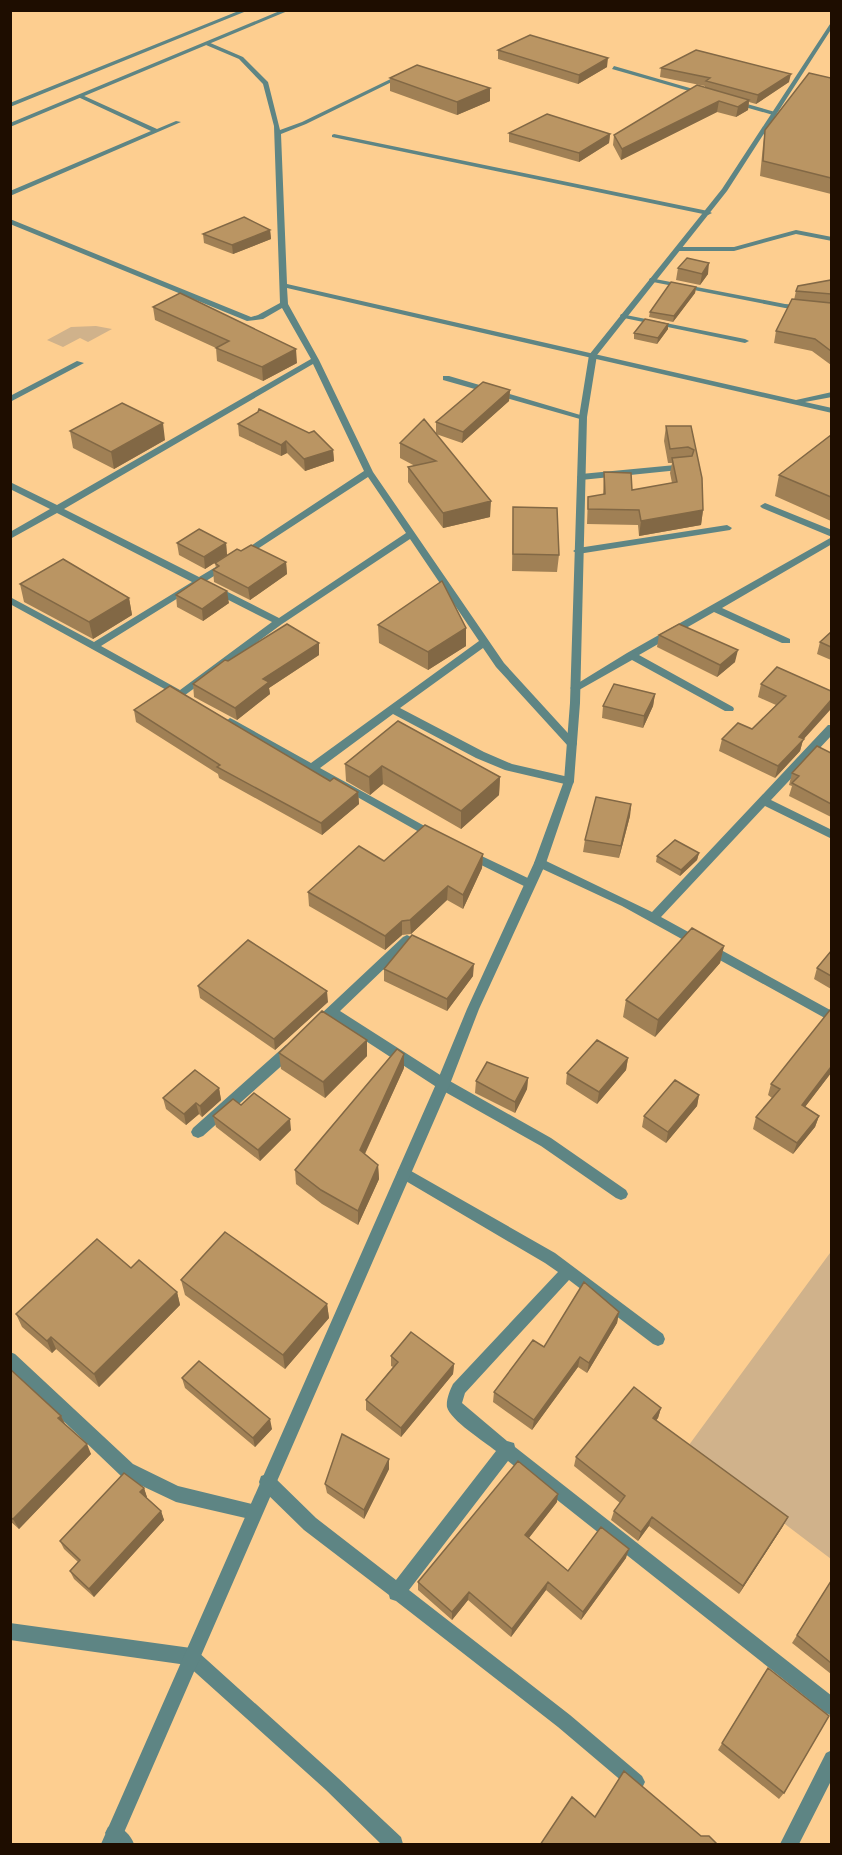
<svg xmlns="http://www.w3.org/2000/svg" width="842" height="1855" font-family="Lato,sans-serif">
	<rect width="100%" height="100%" fill="#fdce90"/>
	<path fill="#d0b28b" d="M96,326l16,3 -24,13 -8,-4 -17,9 -16,-7 24,-13z
		M830,1253l1,1v305l-145,-110z"/>
	<g fill="none" stroke-linecap="round" stroke-linejoin="round">
		<path fill="#5e8584" fill-rule="evenodd" d="M208,42l35,15 25,25 12,48 22,-8 99,-48 5,1 -100,49 -25,10 6,150 509,116 36,-8v5l-27,5 27,6v5l-545,-125 1,16 31,56 54,112 131,191 73,80 -1,3h-8l-72,-79 -13,-19 -83,60 84,44 28,12 61,14 1,3 -1,3 -4,1 -64,-15 -29,-12 -83,-44 -73,54 119,66 2,3 -2,3 -4,1 -210,-119 5,-4 4,2 77,43 168,-122 -69,-102 -128,85 -101,74 -171,-94v-7l84,45 98,-60 -135,-69 -47,26v-7l40,-23 -40,-20v-7l47,23 254,-146 -29,-51 -19,11 -16,2 -237,-97v-5l241,98 7,-2 22,-12 -6,-177 -11,-42 -24,-25 -33,-14zM313,364l51,107 -127,84 2,2h6l123,-80 38,56 -127,85 -73,-37 24,-15v-4h-6l-25,15 -135,-68zM199,585l73,37 -92,68 -79,-44z
			M614,66l93,27 1,1 -5,1 -91,-26z
			M78,95h4l75,34 19,-8 5,1 -171,74v-5l141,-60 -73,-34z
			M733,100l42,12 1,1 -3,2 -42,-12 -1,-1z
			M334,134l374,77 4,2 -4,2 -376,-78v-2z
			M796,230l36,7v4l-36,-7 -62,17h-55l-4,-2 4,-2h55z
			M650,278l135,26 47,4v4l-47,-4 -132,-26 -4,-2z
			M621,314l124,25 4,2 -4,2 -121,-25 -4,-2z
			M77,361l7,2 -74,39v-6z
			M443,376h6l138,41 -7,2 -137,-39z
			M686,464l3,1v4l-108,11 -4,-3 4,-3z
			M765,503l67,27v7l-70,-29 -2,-2z
			M727,525l5,3 -2,2 -152,24 -5,-3 5,-3z
			M832,537v7l-110,64 68,31v4h-8l-68,-31 -75,43 94,52 1,2 -1,2h-8l-93,-51 -53,30 -4,1 -5,-3 57,-35z
			M828,725h4v10l-61,65 61,30v9l-67,-33 -104,111 171,94v11l-210,-116 -86,-40 -2,-3 2,-3h8l108,52z
			M469,850l65,31 2,3 -6,4 -4,-1 -61,-30 -2,-3 2,-3z
			M407,935l4,2 2,3 -2,3 -71,68 108,69 103,58 75,52 2,4 -2,4 -5,2 -5,-2 -75,-52 -103,-58 -106,-69 -6,3 -4,-1 -2,-4 2,-4 81,-76z
			M291,1044l5,1 1,4 -1,4 -93,83 -5,2 -5,-2 -2,-4 2,-4 93,-83z
			M404,1167l151,86 108,81 2,5 -2,5 -5,2 -5,-2 -84,-64 -104,113 -3,10 45,38 7,2 1,4 317,249v20l-6,-3 -318,-252 -99,129 161,125 72,61 3,6 -3,6 -6,3 -6,-3 -72,-61 -162,-126 -6,-2 -1,-4 -85,-65 -43,-42 -2,-6 2,-6 6,-2 6,2 43,42 80,62 100,-129c-11,-9 -46,-31 -49,-44 -1,-7 3,-17 6,-23l105,-112 -13,-9 -146,-86 -2,-4 2,-4z
			M10,1352l5,2 118,110 45,22 82,20 2,6 -2,6 -6,2 -78,-18 -55,-26 -111,-106z
			M10,1623l181,25 6,3 141,127 63,59 2,7h-22l-55,-54 -139,-125 -177,-25z
			M832,1750v29l-33,65h-19l46,-91z
			M114,1824c9,4 17,11 20,20h-21l-8,-11 3,-6z"/>
		<path fill="#5e8584" fill-rule="evenodd" d="M241,10h8l-239,97v-4z
			M282,10h8l-280,117v-4z
			M832,21v7l-105,163 -130,164 -10,62 -7,286 -6,78 -28,82 -67,146 -29,75 -331,760h-18l335,-760 31,-75 67,-146 30,-82 6,-78 9,-286 10,-62 133,-166z"/>
	</g>
	<path fill="#a08055" d="M498,50l109,17 -29,17 -80,-25z
		M661,68l128,14 -33,22 -7,-2 -1,8 -12,7 -19,-5 -96,48 -8,-15 1,-10 91,-48v-1l-45,-9z
		M390,78l100,23 -33,14 -67,-24z
		M831,78v116l-71,-18 3,-31 2,-15z
		M509,133l101,1 -1,9 -30,19 -70,-20z
		M270,230l1,9 -38,15 -29,-11 -1,-9z
		M678,268l30,6 -8,11 -24,-5z
		M831,280v85l-19,-14 -38,-8 2,-12 18,-31 2,-9z
		M696,287l-1,6 -22,29 -24,-5 1,-5z
		M153,307l144,56 -34,18 -46,-20 -1,-13 -61,-28z
		M668,324v5l-11,15 -23,-5v-6z
		M510,390l-1,11 -47,42 -26,-9v-12z
		M424,419l66,98 -47,11 -35,-46v-15l7,-1 -15,-8v-15z
		M238,424l95,26 1,11 -29,10 -18,-18 -6,3 -42,-20z
		M666,426h25l12,84 -2,15 -62,11 -1,-11 -51,-1 1,-27 15,-2 1,-23 28,18 40,-7 -2,-10 2,-10h-4l-4,-22z
		M70,431l95,9 -51,29 -41,-21z
		M831,435v86l-56,-25 4,-21z
		M513,507l46,48 -2,17 -45,-1z
		M177,543h49l1,12 -22,14 -26,-14z
		M241,551l45,11 1,12 -37,26 -36,-18 -1,-12 3,-2 -1,-5z
		M20,584l109,14 3,17 -39,24 -69,-37z
		M176,595l53,8 -26,18 -26,-14z
		M378,625l88,21 -38,24 -49,-27z
		M831,632v28l-14,-6 3,-12z
		M659,635l76,27 -18,15 -60,-30z
		M319,655l-50,33 1,6 -33,26 -43,-23 -1,-13 35,-23z
		M777,667l26,73 -3,11 -25,27 -56,-27 3,-12 30,-10 24,-24 -18,-8 3,-13z
		M655,694l-2,12 -10,22 -41,-10 1,-12z
		M134,710l196,71 28,11 1,12 -37,31 -103,-57 -1,-4 -82,-52z
		M398,721l102,56 -1,18 -38,34 -78,-45 -13,11 -24,-14 -1,-17z
		M831,753v64l-42,-21 3,-10 -3,-1 3,-12z
		M631,804l-1,12 -11,42 -36,-6 2,-12z
		M699,853l-2,7 -17,16 -24,-14 1,-6z
		M483,854l-1,14 -19,41 -16,-9 -36,34 -9,1 -17,15 -76,-44 -1,-14 76,-31z
		M724,946l-4,17 -65,74 -32,-20 3,-17z
		M831,951v38l-17,-10 3,-11z
		M384,969l89,7 -26,35 -63,-30z
		M198,986l130,16 -53,48 -75,-52z
		M367,1040v16l-42,42 -44,-29 -2,-16z
		M628,1058l-2,12 -29,34 -31,-20 1,-11z
		M404,1068l-39,86 13,11 1,14 -21,46 -36,-21 -26,-20 -1,-14z
		M831,1073l-26,34 14,9 -4,11 -22,27 -40,-25 3,-12 16,-19 -4,-3 3,-11z
		M528,1078l-1,11 -12,24 -40,-20 1,-12z
		M219,1088l2,12 -19,17 -3,-3 -13,11 -20,-16 -3,-11z
		M699,1095l-2,11 -31,37 -24,-16 2,-11z
		M241,1105l50,25 -31,31 -44,-34 -3,-11z
		M181,1280l146,24 2,14 -44,51 -100,-74z
		M177,1292l3,13 -81,82 -43,-38 -4,4 -30,-26 -6,-13z
		M619,1312l-2,11 -30,50 -9,-6 -46,63 -39,-28 1,-10 50,-45z
		M391,1356l63,8 -1,10 -52,63 -35,-27v-10l27,-33 -2,-1z
		M10,1369l51,47 4,8 26,30 -72,75 -9,-8z
		M182,1378l90,51 -17,18 -70,-59z
		M661,1408l-3,10 -2,2 127,106 -44,68 -90,-68 -11,15 -27,-21 3,-9 6,-8 -46,-37 2,-9z
		M389,1459v10l-25,50 -37,-26 -2,-9z
		M144,1488l3,10 14,13 3,9 -70,77 -20,-18 -4,-8 8,-9 -14,-13 -4,-8z
		M557,1502l-28,36 39,33 58,-13 -45,62 -35,-30 -35,47 -43,-37 -16,20 -34,-30v-8z
		M831,1581v93l-39,-31z
		M768,1668l16,125 -5,6 -61,-49z"/>
	<path fill="#826845" d="M608,58l-1,9 -29,17 1,-9z
		M791,74l-2,8 -33,22 2,-9z
		M490,88v13l-33,14v-13z
		M749,100l-1,10 -12,7 2,-10z
		M719,101l-2,11 -96,48 1,-11z
		M610,134l-1,9 -30,19v-9z
		M270,230l1,9 -38,15 -1,-9z
		M709,263l-1,11 -8,11 2,-11z
		M696,287l-1,6 -22,29 1,-6z
		M668,324v5l-11,15 1,-6z
		M296,349l1,14 -34,18 -1,-14z
		M510,390l-1,11 -47,42 1,-11z
		M163,423l2,17 -51,29 -3,-17z
		M286,441l1,12 -6,3v-11z
		M333,450l1,11 -29,10 -1,-12z
		M491,501l-1,16 -47,11v-15z
		M703,510l-2,15 -62,11 2,-15z
		M226,543l1,12 -22,14 -1,-12z
		M286,562l1,12 -37,26 -2,-12z
		M227,591l2,12 -26,18 -1,-12z
		M129,598l3,17 -39,24 -4,-17z
		M466,628v18l-38,24v-18z
		M319,643v12l-50,33 1,6 -33,26 -2,-12 28,-29z
		M738,650l-3,12 -18,15 3,-12z
		M655,694l-2,12 -10,22 1,-12z
		M831,700v9l-28,31 -3,11 -25,27 3,-12 21,-29z
		M382,766l1,18 -13,11 -1,-18z
		M500,777l-1,18 -38,34v-18z
		M358,792l1,12 -37,31 -1,-12z
		M631,804l-1,12 -11,42 2,-12z
		M699,853l-2,7 -17,16 1,-6z
		M483,854l-1,14 -19,41v-14z
		M448,886l-1,14 -36,34 -1,-14z
		M402,921v14l-17,15v-14z
		M724,946l-4,17 -65,74 3,-17z
		M474,964l-1,12 -26,35v-12z
		M327,991l1,11 -53,48 -1,-11z
		M367,1040v16l-42,42 -2,-16z
		M404,1054v14l-44,96v-14z
		M628,1058l-2,12 -29,34 2,-12z
		M831,1067v6l-33,43 4,-11z
		M528,1078l-1,11 -12,24v-11z
		M219,1088l2,12 -19,17 -2,-11z
		M699,1095l-2,11 -31,37 2,-11z
		M196,1103l3,11 -13,11 -2,-11z
		M819,1116l-4,11 -22,27 4,-11z
		M290,1119l1,11 -31,31 -2,-11z
		M378,1165l1,14 -21,46v-14z
		M177,1292l3,13 -81,82 -5,-13z
		M327,1304l2,14 -44,51 -2,-14z
		M619,1312l-2,11 -30,50 2,-10z
		M51,1337l5,12 -4,4 -5,-12z
		M580,1357l-2,10 -46,63 2,-10z
		M454,1364l-1,10 -52,63v-9z
		M661,1408l-3,10 -7,9 2,-9z
		M61,1416l5,10 -8,-8z
		M270,1419l2,10 -17,18 -2,-9z
		M87,1444l4,10 -72,75 -6,-10z
		M389,1459v10l-25,50v-9z
		M144,1488l3,9 -3,4 -4,-9z
		M558,1494l-1,8 -33,42 1,-9z
		M161,1511l3,9 -70,77 -5,-8z
		M652,1517l-3,9 -11,15 3,-9z
		M788,1517l-5,9 -44,68 4,-8z
		M629,1549l-3,9 -45,62 2,-8z
		M548,1582l-2,8 -35,47 1,-8z
		M469,1592l-1,8 -16,20v-8z"/>
	<path fill="#ba9563" stroke="#826845" stroke-width="1.5" d="M530,35l78,23 -29,17 -81,-25z
		M696,50l95,24 -33,21 -52,-14 4,-3 -49,-10z
		M417,65l73,23 -33,14 -67,-24z
		M809,73l22,5v100l-68,-17 2,-31z
		M697,85l52,15 -11,7 -19,-6 -97,48 -8,-14z
		M547,114l63,20 -31,19 -70,-20z
		M244,217l26,13 -38,15 -29,-11z
		M687,258l22,5 -7,11 -24,-6z
		M831,280v14l-35,-3 2,-5z
		M671,282l25,5 -22,29 -24,-4z
		M180,293l116,56 -34,18 -46,-19 13,-7 -76,-34z
		M792,299l39,4v48l-16,-12 -39,-8z
		M645,319l23,5 -10,14 -24,-5z
		M483,382l27,8 -47,42 -27,-10z
		M122,403l41,20 -52,29 -41,-21z
		M259,409l50,24 5,-2 19,19 -29,9 -18,-18 -5,4 -43,-21 20,-12z
		M424,419l67,82 -48,12 -35,-46 28,-6 -36,-18z
		M666,426h25l11,52 1,32 -62,11 -2,-11 -51,-1v-12l17,-3 -1,-22 27,1 1,17 45,-8 -5,-24 20,-2 2,-6 -6,-3 -18,2z
		M831,435v62l-52,-22z
		M513,507l44,1 2,47 -46,-1z
		M199,529l27,14 -22,14 -27,-14z
		M251,545l35,17 -38,26 -35,-18 6,-4 -4,-3 22,-14 4,2z
		M63,559l66,39 -40,24 -69,-38z
		M201,578l26,13 -25,18 -26,-14z
		M442,581l24,47 -38,24 -50,-27z
		M287,624l32,19 -56,36 6,3 -34,26 -42,-24 32,-24 3,1z
		M679,624l59,26 -18,15 -61,-30z
		M831,632v15l-11,-5z
		M777,667l54,24v9l-32,37 5,2 -26,27 -56,-27 16,-16 14,6 34,-33 -25,-12z
		M614,684l41,10 -11,22 -41,-10z
		M170,686l160,95 4,-3 24,14 -37,31 -104,-56 3,-2 -86,-55z
		M398,721l102,56 -39,34 -79,-45 -13,11 -24,-13z
		M817,746l14,7v51l-39,-21 7,-7 -7,-3z
		M596,797l35,7 -10,42 -36,-6z
		M425,825l58,29 -20,41 -15,-9 -38,34 -8,1 -17,15 -77,-44 51,-46 25,15z
		M675,840l24,13 -18,17 -24,-14z
		M692,928l32,18 -66,74 -32,-20z
		M412,935l62,29 -27,35 -63,-30z
		M248,940l79,51 -53,48 -76,-53z
		M831,951v25l-14,-8z
		M830,1010h1v57l-29,38 17,11 -22,27 -41,-26 24,-28 -9,-5z
		M322,1011l45,29 -44,42 -44,-29z
		M597,1040l31,18 -29,34 -32,-19z
		M397,1049l7,5 -44,96 18,15 -20,46 -37,-21 -26,-20z
		M487,1062l41,16 -13,24 -39,-21z
		M195,1070l24,18 -19,18 -4,-3 -12,11 -21,-16z
		M675,1080l24,15 -31,37 -24,-16z
		M254,1093l36,26 -32,31 -45,-34 20,-17 8,6z
		M225,1232l102,72 -44,51 -102,-75z
		M97,1239l34,29 8,-8 38,32 -83,82 -43,-37 -4,4 -31,-27z
		M584,1282l35,30 -30,51 -9,-6 -46,63 -40,-28 39,-52 11,7z
		M411,1332l43,32 -53,64 -35,-28 32,-38 -7,-6z
		M199,1361l71,58 -17,19 -71,-60z
		M10,1369l51,47 -3,2 29,26 -74,75 -3,-2z
		M634,1387l27,21 -8,10 135,99 -45,69 -91,-69 -11,15 -27,-21 11,-15 -49,-39z
		M342,1434l47,25 -25,51 -39,-26z
		M518,1461l40,33 -33,41 43,36 33,-44 28,22 -46,63 -35,-30 -36,47 -43,-37 -17,20 -34,-30z
		M124,1473l20,15 -4,4 21,19 -72,78 -19,-18 10,-11 -20,-19z
		M831,1581v82l-34,-28z
		M768,1668l61,48 -45,77 -62,-50z
		M624,1771l77,65h8l9,9h-178l32,-48 23,20z"/>
	<rect width="842" height="1855" fill="none" stroke="#1e0d00" stroke-width="24"/>
</svg>
